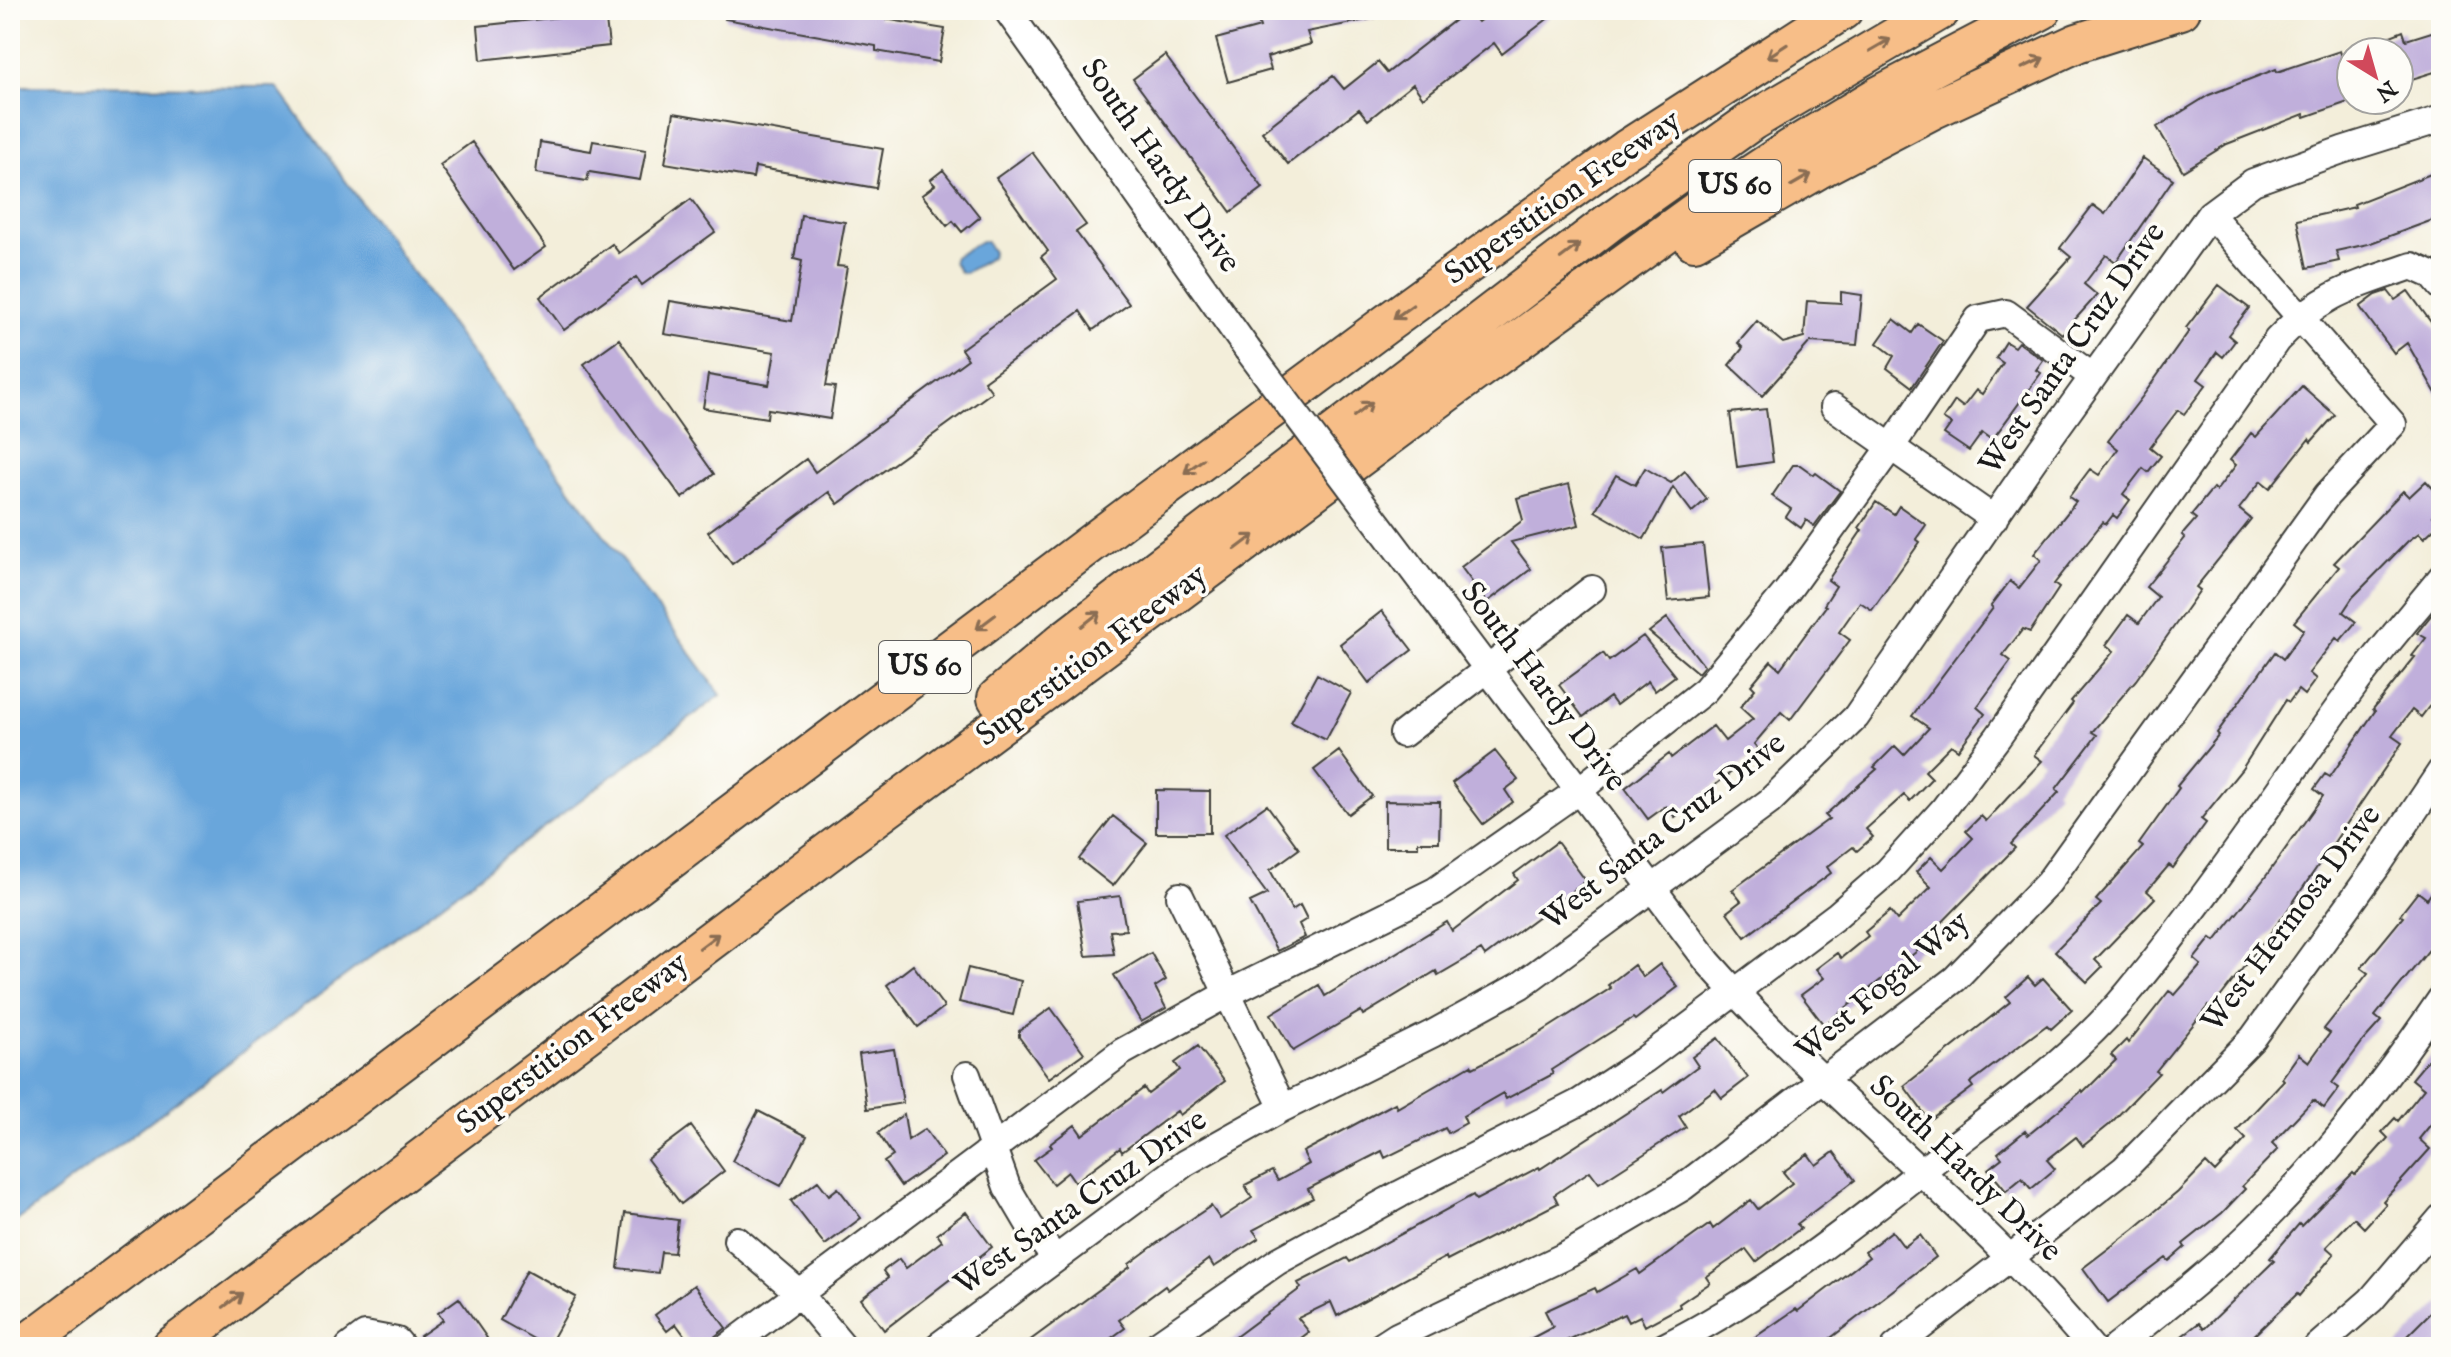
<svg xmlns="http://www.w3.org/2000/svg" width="2451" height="1357" font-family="'IM FELL English',serif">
	<rect width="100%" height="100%" fill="#fdfcf7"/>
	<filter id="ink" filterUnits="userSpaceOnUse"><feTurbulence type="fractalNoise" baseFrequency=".0125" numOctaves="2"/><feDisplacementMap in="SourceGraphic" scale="16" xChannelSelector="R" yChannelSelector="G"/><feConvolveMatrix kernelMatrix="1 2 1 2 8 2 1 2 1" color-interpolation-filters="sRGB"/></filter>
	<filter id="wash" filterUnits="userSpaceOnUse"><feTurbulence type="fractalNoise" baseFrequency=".006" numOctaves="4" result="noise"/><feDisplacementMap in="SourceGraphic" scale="32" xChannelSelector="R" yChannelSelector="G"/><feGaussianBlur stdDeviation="1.8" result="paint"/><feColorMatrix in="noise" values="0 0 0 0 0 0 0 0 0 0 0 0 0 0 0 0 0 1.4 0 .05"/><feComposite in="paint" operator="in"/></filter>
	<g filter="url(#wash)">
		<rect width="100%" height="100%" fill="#f3eeda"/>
		<path fill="#69a6db" stroke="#42617c" stroke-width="2" d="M10,86l267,1 444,608 -711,531z
			M981,241l5,1 7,10 -1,5 -27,16 -5,-1 -7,-10 1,-5z"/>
		<g id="blocks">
			<path fill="#c0afdb" d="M726,10h142l11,2 -1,6 67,11 -6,33 -63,-11v-5l-151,-27z
				M1274,10h102v8l-69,14 4,12 -44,13 4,13 -43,12 -12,-43 44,-12 -4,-12z
				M1468,10l10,12 16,-12h65l-57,44 -8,-11 -71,55 -10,-14 -45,36 -9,-11 -71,55 -26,-32 71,-56 11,13 34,-27 9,11z
				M605,12l4,34 -128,14 -3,-34z
				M2441,29v41l-42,13v-31h-10l-6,-13 20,-8 3,9z
				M2340,51l11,33v17l-46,16 -1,-3 -77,30 -44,27 -26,-44 52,-32 67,-26 1,3z
				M1165,55l98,133 -32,24 -98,-133z
				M674,113l209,36 -7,39 -121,-21 -2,11 -88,-15z
				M593,141l53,9 -6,30 -51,-8 -2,9 -51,-8 4,-31 51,9z
				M472,142l74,105 -32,23 -74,-105z
				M1032,152l54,73 -10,7 53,72 -36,26 -13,-19 -96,70 8,11 -154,112 -9,-12 -97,72 -24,-32 98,-73 9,13 153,-113 -7,-10 96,-70 -16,-22 7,-6 -52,-73z
				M2143,158l30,21 -57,83 -10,-7 -22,29 13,11 -35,39 -35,-28 44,-49 -11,-9 33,-43 12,9z
				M943,170l37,47 -18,15 -9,-11 -6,5 -25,-31 13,-10 -5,-5z
				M2441,170v47l-73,27 -32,7 3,10 -32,7 -10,-48 58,-13 -1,-3z
				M691,199l24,33 -73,53 -6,-8 -72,53 -24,-33 72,-53 7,9z
				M801,215l44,7 -8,44 10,1 -21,119 9,1 -5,32 -62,-10 -1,9 -64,-10 5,-33 61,10 6,-33 -111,-18 6,-33 122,20 10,-60 -8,-2z
				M2219,285l30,23 -21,27 7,6 -12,16 -6,-5 -19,27 8,6 -22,29 -6,-4 -28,37 11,9 -13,16 -5,-4 -20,26 7,6 -13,18 -4,-3 -7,9 -3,-2 -49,62 5,4 -29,44 -7,-3 -20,26 8,6 -34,46 8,7 -27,36 -7,-5 -26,26 7,7 -22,23 -6,-6 -38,34 7,8 -16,14 -4,-4 -26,20 4,6 -86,64 -18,-25 14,-11 -9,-11 97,-71 -4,-4 52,-46 -3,-2 21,-21 9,9 25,-27 -17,-12 81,-108 -2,-2 19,-25 9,7 22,-28 -7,-6 42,-52 -7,-5 21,-28 9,6 19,-26 -10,-8 34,-44 47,-66 -3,-3z
				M2388,291l7,9 13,-9 33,45v66l-34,-59 -13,10 -34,-46 16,-12z
				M1841,292l21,3 -5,50 -47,-3 -48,54 -33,-31 14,-17 -5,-5 19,-22 26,22 21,-6 3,-36 34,2z
				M1894,319l18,14 6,-9 25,17 -31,46 -25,-19 7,-12 -17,-13z
				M619,339l95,135 -32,24 -98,-134z
				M2006,342l8,5 4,-5 25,18 -7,10 5,3 -49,67 -10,-7 -13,18 -25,-17 7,-10 -8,-5 12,-18 8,6 13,-17 6,4 21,-31 -7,-5z
				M2302,386l33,29 -24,27 -2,-3 -39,49 -9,-7 -22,28 12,10 -55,68 4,3 -64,90 -44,52 5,3 -41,54 3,3 -48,52 4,4 -96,98 2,2 -97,77 -23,-30 23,-17 -8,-9 21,-16 4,5 27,-22 -3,-4 25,-21 7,9 34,-33 -15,-15 15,-15 12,12 30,-31 -7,-7 15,-15 5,5 56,-60 -8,-6 39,-52 -2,-2 43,-50 -8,-6 22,-30 11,8 19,-26 -12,-10 39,-49 -3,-3 14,-16 -5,-4 22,-27 3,3 20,-26 -6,-5 21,-27 5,4z
				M1766,409l7,53 -36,5 -7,-54z
				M1793,465h7l14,10 2,-2 24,18 -26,35 -8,-6 -5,8 -15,-11 5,-8 -19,-13z
				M1645,468l26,15 14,-12 22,28 -15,13 -19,-25 -29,52 -49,-28 21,-36 19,10z
				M2426,481l15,16v11l-8,8 7,7 -16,15 -5,-5 -11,8 -55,56 -10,15 13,10 -16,19 -4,-3 -27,35 7,6 -12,16 -6,-5 -9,12 -3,-2 -44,69 -41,50 5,4 -33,45 -4,-3 -22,26 8,7 -60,62 7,7 -15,15 -32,-31 46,-47 -5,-4 47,-53 -4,-3 40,-56 -2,-2 42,-51 -2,-2 58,-81 8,7 21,-29 -10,-8 45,-55 -5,-4 69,-72 6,6z
				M1569,484l10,41 -68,17 20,27 -44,33 -26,-35 62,-47 -6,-22z
				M1876,502l18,12 5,-8 27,19 -10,14 4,3 -48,68 -12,-8 -21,30 11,8 -60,80 -9,-8 -27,32 5,6 -84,67 -9,-11 -18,13 -23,-31 44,-34 2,4 42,-32 12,15 28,-22 -13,-12 15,-18 -4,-4 20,-24 9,8 46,-63 -2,-1 12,-19 -8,-6 34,-50 -3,-2z
				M1703,544l6,53 -41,4 -6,-53z
				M2441,603v88l-20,26 -9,-7 -20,26 10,7 -117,171 -74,95 -3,-3 -52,65 3,2 -50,52 -26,21 -7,-9 -29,23 8,9 -24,20 -9,-11 -16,13 -18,-22 14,-11 -4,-5 27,-22 3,4 54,-44 1,2 33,-33 -5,-5 15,-15 2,3 41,-52 6,4 26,-30 -7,-6 17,-21 4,3 49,-62 59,-83 -9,-7 11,-15 5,3 45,-66 -2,-2 42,-52 -3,-1 14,-18 -9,-5z
				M1382,611l30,39 -43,33 -29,-39z
				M1667,618l37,48 -6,7 -49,-41z
				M1643,636l32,40 -20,15 -7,-10 -32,24 -6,-8 -27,20 -24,-32 44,-32 6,8z
				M1317,674l34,19 -25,47 -35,-18z
				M1339,751l33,45 -24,18 -34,-44z
				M1495,751l23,29 -13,10 8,12 -30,22 -31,-41z
				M1156,790l54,1v42h-54z
				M1385,801l55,1 -1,40h-21v5h-33z
				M1267,805l32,44 -29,21 22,40 8,-5 7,14 -8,5 6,13 -28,14 -27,-49 17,-8 -43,-59z
				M1113,816l34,27 -34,43 -34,-27z
				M1557,842l29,39 -101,75 -4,-6 -43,25 -2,-4 -73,44 -2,-4 -68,40 -22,-37 48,-29 6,11 122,-74 5,9 66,-51 -4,-6z
				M2441,880v55l-66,81 6,5 -18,20 -31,42 7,5 -15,20 -11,-8 -41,43 6,6 -36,37 3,3 -23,24 -39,31 2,3 -16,14 -3,-3 -58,44 -25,-34 51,-39 44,-37 28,-29 9,9 31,-33 -9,-9 47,-50 -2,-2 17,-24 10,8 21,-29 -6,-4 44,-56 -7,-5 42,-51 -3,-2 18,-23 9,7z
				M1120,896l6,34 -16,1 4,23 -28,2 -9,-55z
				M1151,953l15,27 -11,7 11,21 -25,14 -27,-47z
				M1660,964l18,23 -43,33 -2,-2 -82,52 2,4 -47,25 -3,-6 -40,23 3,7 -18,10 -3,-5 -60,30 -3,-7 -74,38 5,9 -60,32 6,8 -45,29 -5,-8 -41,31 -3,-4 -46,34 6,8 -26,19h-78l109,-80 -1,-3 43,-32 39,-26 9,13 32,-21 -7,-13 27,-14 6,10 31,-17 -6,-12 92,-49 2,5 74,-43 2,3 64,-33 74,-47 -3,-3 26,-20 9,12z
				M913,965l31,42 -26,20 -31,-42z
				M968,968l53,13 -8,34 -54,-13z
				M2028,977l7,8 8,-7 29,32 -21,19 -4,-4 -77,58 3,4 -44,33 -25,-34 106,-84 -4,-5z
				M1051,1008l33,45 -35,25 -30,-41v-6z
				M1718,1038l30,40 -26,20 -7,-9 -36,27 7,11 -87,56 -9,-12 -36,24 4,8 -111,57 -1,-3 -109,59 -6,-14 -33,16 11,14 -20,15h-67l79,-59 -3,-5 49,-25 3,4 123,-67 3,5 63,-33 1,2 122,-79 1,2 35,-26 -6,-9z
				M2441,1044v68l-22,27 11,10 -47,52 3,3 -22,24 -10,-10 -28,29 8,7 -35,42 -2,-2 -55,53h-57l3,-3 -6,-8 17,-13 5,6 70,-68 -4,-3 29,-34 2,2 52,-53 2,2 33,-37 -6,-6 13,-14 3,3 26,-32 -12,-10z
				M1198,1046l27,35 -45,34 -3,-4 -55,41 -2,-4 -45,34 -7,-10 -15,12 -19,-24 18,-13 -2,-3 25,-19 7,10 62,-47 4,6 32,-24 -5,-7z
				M894,1049l9,54 -36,6 -8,-55z
				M758,1111l49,25 -26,50 -49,-25z
				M904,1114l4,26 17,-11 19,27 -43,30 -17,-24 9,-6 -15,-23z
				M691,1126l33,45 -43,33 -34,-45z
				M1834,1152l21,28 -58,44 4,4 -45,34 -10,-13 -40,28 4,6 -31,21 1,3 -35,19 -5,-10 -12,6 -4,-8 -71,33h-38l38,-20 -8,-16 50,-23 2,4 40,-23 3,5 70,-50 3,5 38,-29 7,9 34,-26 -9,-11 25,-18 8,11z
				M818,1181l11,14 9,-7 23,30 -36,27 -34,-44z
				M966,1212l26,35 -108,83 -23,-31 27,-21 -5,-7 16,-12 7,9 36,-27 -5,-7z
				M625,1213l53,7 -4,33 -13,-1 -3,21 -40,-5z
				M1892,1231l12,16 16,-12 16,22 -117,90h-78l55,-38 2,2 71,-54 -4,-5z
				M527,1270l49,27 -28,50 -48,-27z
				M694,1285l32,43 -25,19h-8l-17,-23 -9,7 -12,-16z
				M459,1298l28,40 -12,9h-47l-8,-11 23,-16 -5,-7z
				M2441,1302v45h-45z"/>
		</g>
	</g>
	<g filter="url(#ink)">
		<use href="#blocks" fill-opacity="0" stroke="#3c3c38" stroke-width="2"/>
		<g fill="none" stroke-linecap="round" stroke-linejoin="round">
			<defs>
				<path id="minor" d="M1007,10l240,339
					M1834,407l160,112
					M1373,517l335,445c120,136 267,245 383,385
					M1403,734l189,-145
					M1180,896l103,212
					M967,1075l40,112 23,39 25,32
					M737,1240l61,52 46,55
					M349,1347l16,-12 32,6 5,6
					M728,1347l394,-295 105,-58 208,-103 143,-100 127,-101 83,-100 103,-143 87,-128 28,-6 87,64
					M937,1347l248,-184 98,-55 149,-74 89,-49 248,-183 87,-85 186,-269 168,-234 43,-32 89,-32 99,-31
					M1154,1347l124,-86 122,-67 180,-92 64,-42 75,-56 117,-88 52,-45 55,-61 55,-73 279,-397c44,-47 77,-54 135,-74l20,9 9,11
					M1380,1347l17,-11 172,-82 114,-67 272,-208 93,-96 279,-388 66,-71 -183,-210
					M1664,1347c105,-53 200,-130 292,-203 61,-47 123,-92 172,-151 81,-98 151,-204 226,-307 27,-37 58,-72 87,-108
					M1895,1347l229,-178 129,-131 125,-173 63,-94
					M2116,1347c45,-36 90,-71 132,-111 73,-70 136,-153 193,-237
					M2317,1347l54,-47 70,-82"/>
				<path id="highway" d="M1694,241l123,-71 117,-61 143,-66 104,-33
					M997,698l66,-57 548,-420 141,-100 189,-111
					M22,1347l1115,-838 249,-185 241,-175 216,-139
					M171,1347l652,-491 623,-463 253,-184 91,-60 90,-54 162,-85"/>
			</defs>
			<use href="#minor" stroke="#3c3c38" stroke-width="30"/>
			<use href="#highway" stroke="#3c3c38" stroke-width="42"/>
			<use href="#minor" stroke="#fff" stroke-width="26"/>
			<use href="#highway" stroke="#f7be88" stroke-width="38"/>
			<defs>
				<path id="minor-bridge" d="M1247,349l126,168"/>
			</defs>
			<use href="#minor-bridge" stroke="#3c3c38" stroke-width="30" stroke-linecap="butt"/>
			<use href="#minor-bridge" stroke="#fff" stroke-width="26"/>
		</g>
		<defs><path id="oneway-shaft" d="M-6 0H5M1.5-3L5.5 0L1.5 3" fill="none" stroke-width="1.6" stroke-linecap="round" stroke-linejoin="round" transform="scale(2)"/></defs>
		<g stroke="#8a6d52">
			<use href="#oneway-shaft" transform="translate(1880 45) rotate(-30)"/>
			<use href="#oneway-shaft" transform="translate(1777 51) rotate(147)"/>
			<use href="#oneway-shaft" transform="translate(2033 63) rotate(-25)"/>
			<use href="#oneway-shaft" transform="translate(1801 180) rotate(-30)"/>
			<use href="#oneway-shaft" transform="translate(1570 251) rotate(-37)"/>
			<use href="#oneway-shaft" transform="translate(1403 312) rotate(144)"/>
			<use href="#oneway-shaft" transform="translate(1363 409) rotate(-38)"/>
			<use href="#oneway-shaft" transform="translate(1194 466) rotate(144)"/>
			<use href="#oneway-shaft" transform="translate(1245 542) rotate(-37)"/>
			<use href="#oneway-shaft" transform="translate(1091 619) rotate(-38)"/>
			<use href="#oneway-shaft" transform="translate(986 622) rotate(143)"/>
			<use href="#oneway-shaft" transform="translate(709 941) rotate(-37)"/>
			<use href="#oneway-shaft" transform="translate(233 1300) rotate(-37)"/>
		</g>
	</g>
	<g text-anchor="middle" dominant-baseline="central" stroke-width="7" stroke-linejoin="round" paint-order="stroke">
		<g fill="#fdfcf7" stroke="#605f5e" stroke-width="2">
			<rect x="1689" y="160" width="92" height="52" rx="6"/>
			<rect x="879" y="641" width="92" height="52" rx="6"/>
		</g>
		<g font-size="30" font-weight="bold" fill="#1c1c1c">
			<text x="1735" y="186">US 60</text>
			<text x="925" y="667">US 60</text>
		</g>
		<g font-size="32" fill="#1c1c1c" stroke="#fdfcf7">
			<text transform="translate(1160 166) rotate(55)">South Hardy Drive</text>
			<text transform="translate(1563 198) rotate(-35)">Superstition Freeway</text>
			<text transform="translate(2073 349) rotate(-55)">West Santa Cruz Drive</text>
			<text transform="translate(1092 656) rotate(-37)">Superstition Freeway</text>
			<text transform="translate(1543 687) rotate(53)">South Hardy Drive</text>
			<text transform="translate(1664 832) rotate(-38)">West Santa Cruz Drive</text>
			<text transform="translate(2292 919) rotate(-53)">West Hermosa Drive</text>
			<text transform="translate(1883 987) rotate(-40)">West Fogal Way</text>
			<text transform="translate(573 1044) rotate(-37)">Superstition Freeway</text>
			<text transform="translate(1965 1169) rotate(44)">South Hardy Drive</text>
			<text transform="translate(1081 1203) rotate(-35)">West Santa Cruz Drive</text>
		</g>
	</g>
	<rect width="2451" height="1357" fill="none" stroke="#fdfcf7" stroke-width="40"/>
	<g transform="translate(2375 76) rotate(143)"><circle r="38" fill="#fdfcf7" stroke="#a3a29f" stroke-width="2"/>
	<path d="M0-6L14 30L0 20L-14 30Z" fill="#d1495b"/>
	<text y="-12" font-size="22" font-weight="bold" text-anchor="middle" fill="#1c1c1c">N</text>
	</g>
</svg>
